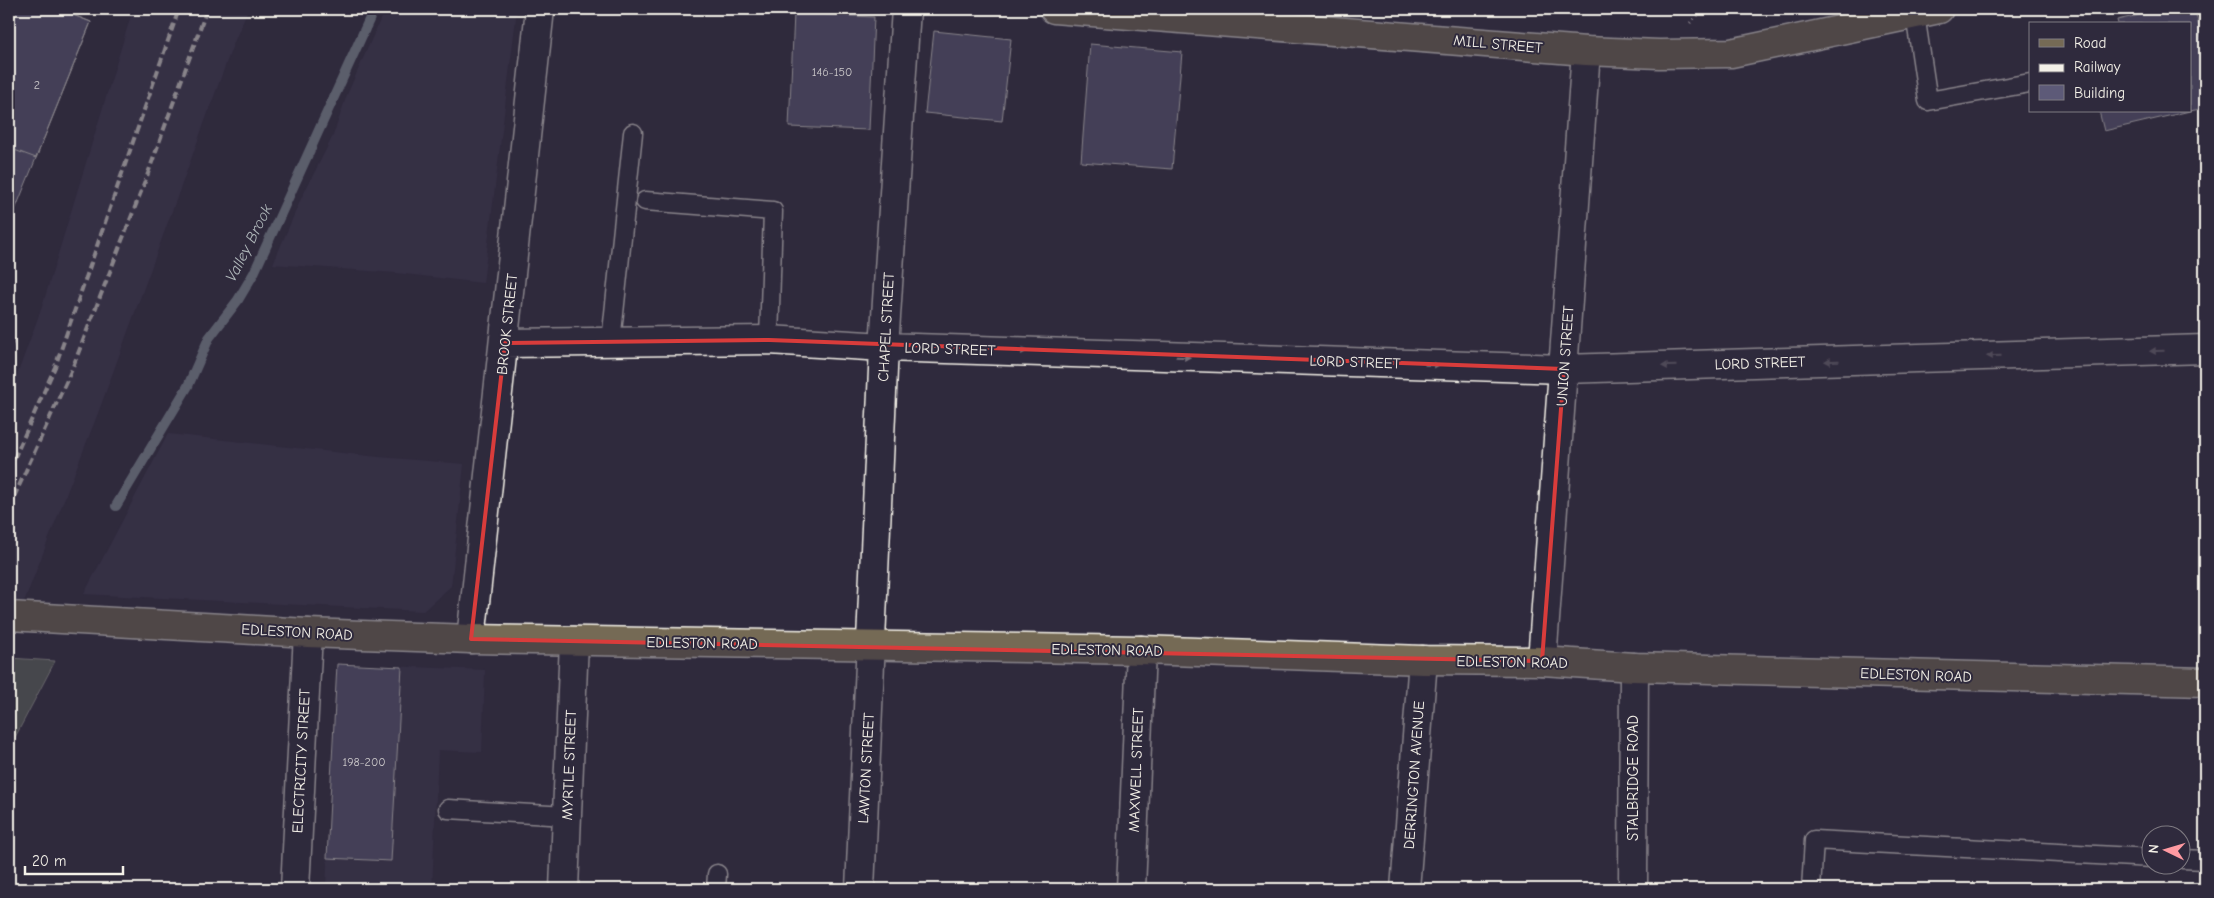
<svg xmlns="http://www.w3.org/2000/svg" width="2214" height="898" font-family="'Comic Neue',sans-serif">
	<rect width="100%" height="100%" fill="#2f2a3d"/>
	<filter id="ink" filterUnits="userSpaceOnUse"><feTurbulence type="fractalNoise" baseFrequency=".02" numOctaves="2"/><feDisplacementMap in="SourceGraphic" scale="10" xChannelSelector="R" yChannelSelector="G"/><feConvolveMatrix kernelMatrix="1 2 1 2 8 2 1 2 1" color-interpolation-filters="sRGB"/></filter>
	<g filter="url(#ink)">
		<path fill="#3d384f" d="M133,9h115l-16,38 -134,366 -73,186 -16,34v-236l33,-90z
			M385,9h132l-34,274 -86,-10 -124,-9 28,-65 32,-63 14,-41z
			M168,434l210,23 86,7 -13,122 -28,25 -339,-17z
			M337,664l148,6 -3,82 -44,-2 -6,139h-106z"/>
		<path fill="#626a5e" stroke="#abaea3" d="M9,658l46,3 -44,84 -2,13z"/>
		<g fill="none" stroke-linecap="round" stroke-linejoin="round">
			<path stroke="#909da4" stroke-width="10" d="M116,506l72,-120 21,-48 29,-38 16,-27 120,-264"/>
		</g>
		<path fill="#5d5a78" stroke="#f4f1e8" d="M9,9h49l33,13 -82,203z
			M9,9h49l33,13 -55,136 -27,-10z
			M2166,9h29l10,46v53l-15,3v-87h-72l-1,-4z
			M794,13l80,4 -5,113 -80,-3z
			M934,31l77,8 -9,82 -77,-8z
			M1090,44l92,8 -10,117 -91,-7z
			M2099,111h91l-86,20z
			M9,336l6,3 -6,16z
			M337,664l65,3 -11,194 -64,-3z"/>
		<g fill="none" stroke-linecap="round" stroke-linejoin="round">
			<defs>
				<path id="lane" d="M1915,14l13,87 102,-18
					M645,201l128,10 -4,129
					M611,342l22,-209
					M448,809l119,7
					M2182,859l23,1
					M716,889l1,-15
					M1811,889l3,-49 338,18"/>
				<path id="street" d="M505,343l264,-3 115,7 680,22 641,-20
					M471,639l69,-630
					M1542,661l44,-610
					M295,889l13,-256
					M564,889l10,-248
					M860,889l24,-542 22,-338
					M1131,889l10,-239
					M1405,889l18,-229
					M1633,889l1,-222"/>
				<path id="primary" d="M1054,9l532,42 73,3 72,-1 208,-44
					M9,616l299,17 163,6 670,11 282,10 119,1 92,6 571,15"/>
			</defs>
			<use href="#lane" stroke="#f4f1e8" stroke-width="21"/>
			<use href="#street" stroke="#f4f1e8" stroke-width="31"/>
			<use href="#primary" stroke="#f4f1e8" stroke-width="31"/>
			<path stroke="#f4f1e8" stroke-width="3" stroke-dasharray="1 4" stroke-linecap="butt" d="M1690,23l14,-14"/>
			<use href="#lane" stroke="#2f2a3d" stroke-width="18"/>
			<use href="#street" stroke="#2f2a3d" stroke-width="28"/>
			<use href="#primary" stroke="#756a55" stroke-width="28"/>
			<path stroke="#f4f1e8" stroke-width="4" stroke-dasharray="8 4" stroke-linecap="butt" d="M9,470l46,-103 124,-358
				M9,508l63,-139 74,-190 61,-170"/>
		</g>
		<defs><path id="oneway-solid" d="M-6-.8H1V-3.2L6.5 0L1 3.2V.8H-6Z" transform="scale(1.25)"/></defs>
		<g fill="#747079">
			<use href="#oneway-solid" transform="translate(1020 351) rotate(2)"/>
			<use href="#oneway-solid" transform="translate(2157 351) rotate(178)"/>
			<use href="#oneway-solid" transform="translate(1994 356) rotate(178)"/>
			<use href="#oneway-solid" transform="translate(1183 357) rotate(2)"/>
			<use href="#oneway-solid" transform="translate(1832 361) rotate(178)"/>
			<use href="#oneway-solid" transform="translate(1432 365) rotate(2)"/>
			<use href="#oneway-solid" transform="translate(1669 366) rotate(178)"/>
		</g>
	</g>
	<path d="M0 0H2214V898H0ZM769,340l795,29 -22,292 -1071,-22 34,-296z" fill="#2f2a3d" fill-opacity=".55" fill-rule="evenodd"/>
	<path fill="none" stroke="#d93c3b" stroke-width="4" stroke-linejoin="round" d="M769,340l795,29 -22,292 -1071,-22 34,-296z"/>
	<g text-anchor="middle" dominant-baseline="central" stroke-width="4" stroke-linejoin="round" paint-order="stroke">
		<g font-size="12" fill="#cecbcc">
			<text x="832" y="72">146-150</text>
			<text x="37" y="85">2</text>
			<text x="364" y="762">198-200</text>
		</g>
		<g font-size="15" fill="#f4f1e8" stroke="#2f2a3d">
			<text transform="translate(1498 44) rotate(5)">MILL STREET</text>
			<text transform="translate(507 324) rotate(-84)">BROOK STREET</text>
			<text transform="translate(886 327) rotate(-87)">CHAPEL STREET</text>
			<text transform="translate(950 349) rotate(2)">LORD STREET</text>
			<text transform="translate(1565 356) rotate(-86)">UNION STREET</text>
			<text transform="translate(1355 362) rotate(2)">LORD STREET</text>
			<text transform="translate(1760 363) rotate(-2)">LORD STREET</text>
			<text transform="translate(297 632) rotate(3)">EDLESTON ROAD</text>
			<text transform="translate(702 643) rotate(1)">EDLESTON ROAD</text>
			<text transform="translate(1107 650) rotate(1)">EDLESTON ROAD</text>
			<text transform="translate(1512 662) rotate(1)">EDLESTON ROAD</text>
			<text transform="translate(1916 675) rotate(2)">EDLESTON ROAD</text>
			<text transform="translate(301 761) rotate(-87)">ELECTRICITY STREET</text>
			<text transform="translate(569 765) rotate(-88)">MYRTLE STREET</text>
			<text transform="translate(866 768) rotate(-87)">LAWTON STREET</text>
			<text transform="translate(1136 770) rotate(-88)">MAXWELL STREET</text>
			<text transform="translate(1414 775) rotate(-86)">DERRINGTON AVENUE</text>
			<text transform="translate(1633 778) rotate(-90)">STALBRIDGE ROAD</text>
		</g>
		<g font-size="16" font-style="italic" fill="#b1b9bb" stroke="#2f2a3d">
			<text transform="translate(249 243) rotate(-63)">Valley Brook</text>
		</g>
	</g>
	<rect width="2214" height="898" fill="none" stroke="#2f2a3d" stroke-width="30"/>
	<rect x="15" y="15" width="2184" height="868" fill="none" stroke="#f4f1e8" stroke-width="2" filter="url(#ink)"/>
	<rect x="2029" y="22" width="162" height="90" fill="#2f2a3d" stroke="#7e7a81"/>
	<rect x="2039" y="39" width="25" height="8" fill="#756a55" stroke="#7e7a81"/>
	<text x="2074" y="48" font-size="15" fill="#f4f1e8">Road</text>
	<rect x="2039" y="64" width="25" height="8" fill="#f4f1e8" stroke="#7e7a81"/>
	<text x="2074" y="72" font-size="15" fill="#f4f1e8">Railway</text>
	<rect x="2039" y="85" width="25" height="15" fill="#5d5a78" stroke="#7e7a81"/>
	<text x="2074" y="98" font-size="15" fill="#f4f1e8">Building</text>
	<g transform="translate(2166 850) rotate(275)"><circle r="24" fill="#2f2a3d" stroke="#7e7a81"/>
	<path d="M0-4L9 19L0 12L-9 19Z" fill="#ff9aa2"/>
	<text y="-8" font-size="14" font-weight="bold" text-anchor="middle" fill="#f4f1e8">N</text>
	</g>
	<path d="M25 866v8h98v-8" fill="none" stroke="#f4f1e8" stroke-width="2.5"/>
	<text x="32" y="866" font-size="15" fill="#f4f1e8" stroke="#2f2a3d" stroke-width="4" paint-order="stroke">20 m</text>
</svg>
